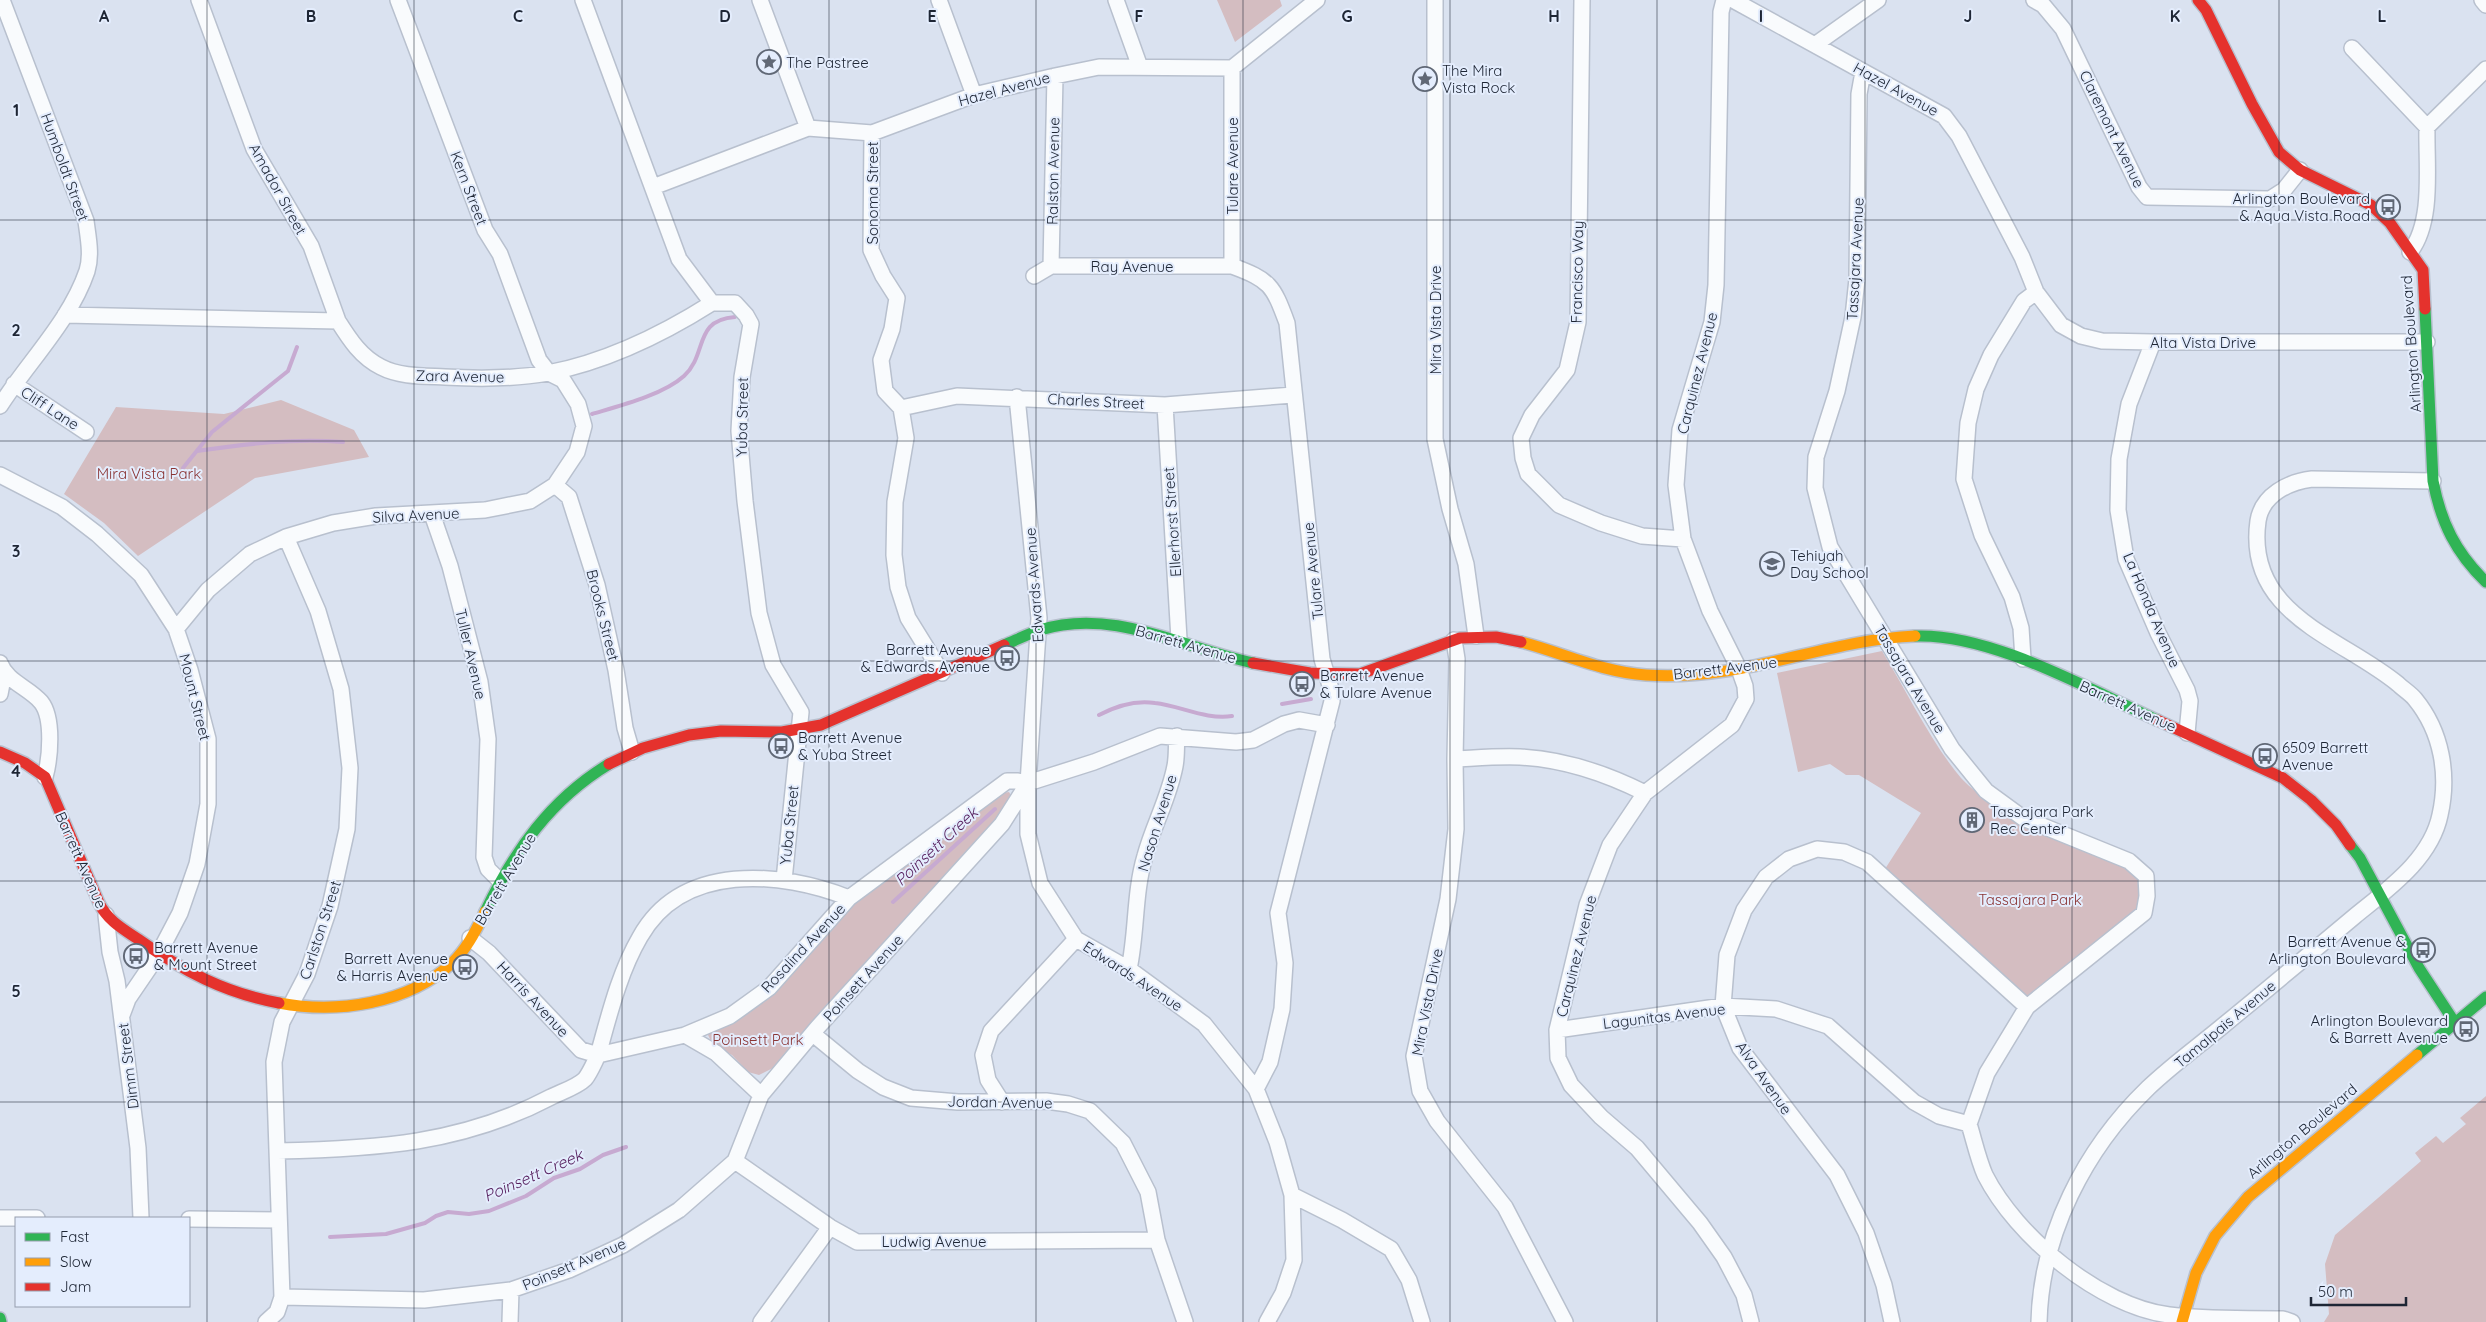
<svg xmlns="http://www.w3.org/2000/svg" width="2486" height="1322" font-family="Quicksand,sans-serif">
	<rect width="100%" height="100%" fill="#dae2f0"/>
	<path fill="#d4bdc1" d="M1217,0h63l2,6 -47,36z
		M281,400l73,30 15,27 -114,21 -117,78 -34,-33 -40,-29 52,-87 108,7z
		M1882,651c24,39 50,93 79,127 9,10 20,17 30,25l145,67 9,30 -23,25 -98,73 -139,-129 36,-56 -62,-38h-13l-16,-11 -32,8 -21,-99z
		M1009,792l4,7 -17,20 -223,249 -14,7 -11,-3 -16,-17 -19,-10 -5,-10 2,-4 145,-130 148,-108z
		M2486,1096v226h-162l5,-8 -4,-50 10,-29 86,-74 -6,-8 21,-17 7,7 23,-19 -6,-6z"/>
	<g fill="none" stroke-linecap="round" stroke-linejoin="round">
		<path stroke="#c7aad1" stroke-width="4" d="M592,414c27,-8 71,-19 92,-38 24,-22 9,-56 51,-59
			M197,451c50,-7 95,-13 146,-9
			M183,468l29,-36 76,-61 9,-24
			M1282,704l29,-5
			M1099,715c17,-9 37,-15 56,-12 26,3 51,17 77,13
			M893,902l102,-93
			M330,1237l56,-3 39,-11 11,-7 12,-4 21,2 20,-3 37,-15 28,-18 26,-9 23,-14 23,-8"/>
		<defs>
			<path id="street" d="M199,0l55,149 57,97 27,75
				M583,0l96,259 33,44h23l11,12 5,9 -9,53 -3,54 6,70 14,112 14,52 28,47 -17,168
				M760,0l48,128
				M939,0l35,95
				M1116,0l24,67
				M1435,0v439l15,70 16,55 10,72
				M1582,0l-4,322 -11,48 -35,45 -11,23 2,20 5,16 31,31 42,18 41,13 41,3
				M1724,0l-3,12 -5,273 -4,37 -32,108 -4,55 7,54 27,72 29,58 6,17 1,13 -14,26 -87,68 -35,52 -23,60 -30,125 1,28 13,27 30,32 36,31 63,75 24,34 20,38 7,27
				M1733,0l211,116 15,20 63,121 14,35 25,33 20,11 21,5 51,1h274
				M2034,0l9,5 20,24 76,158 8,10 123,2 14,-9 16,-20
				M2482,0l4,5
				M1816,44l62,-44
				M2352,48l75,79
				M1232,68v198c38,14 41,19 55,57l35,336 9,30 1,12 -54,212 7,50 -3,46 -12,53 -14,27
				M1863,72l-4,22 -2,185 -4,38 -16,74 -21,66 -1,31 15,59 122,202 34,42 37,27 106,43 17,15 1,20 -3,17 -117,94 -40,66 -18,51
				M872,133l-1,117 12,26 14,22 -5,31 -11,31 4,31 16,17 5,30 -11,64 -1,53 4,32 10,31 34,55
				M653,187l155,-59 64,5 102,-38 81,-19 44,-9 133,1 85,-68
				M2410,252c24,-31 16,-87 17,-125l59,-58
				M1051,266l4,-190
				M1034,276l17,-10h181
				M65,315l273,6c12,19 23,36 43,46 19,10 44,9 64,10 34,2 69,2 103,-4 57,-11 115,-39 164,-70
				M2153,342l-24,62 -10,55 -1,51 8,49 32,74 29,57 3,11 -3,32
				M14,384l72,48
				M1017,397l22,221 -11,165v51l12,49 36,56 53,30 75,55 52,65 21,53 15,53 2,65 -11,33 -16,29
				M1165,405l14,234
				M0,406c28,-44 70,-85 87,-135 5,-16 1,-34 -1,-50l-84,-221
				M901,408l56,-12 208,9 128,-10
				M0,475l62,32 35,27 44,41 35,54 14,41 18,69v65l-11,60 -17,49 -22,42 -30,44 -6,16
				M555,485l14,12 28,88 19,85 9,58 7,24
				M432,514l18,52 30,116 8,57 -4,118 4,12 12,12
				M176,629l32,-39 42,-36 36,-17 47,-14 43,-7 109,-6 45,-9 25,-16 22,-33 7,-26 -6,-22 -15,-24 -14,-7 -10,-13 -39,-106 -15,-24 -87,-230
				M1454,640l3,19 -2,100 1,70 -8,70 -34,157 6,35 17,30 68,86 60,115
				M2023,659l-2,-31 -9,-31 -30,-62 -18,-56 4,-56 8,-34 15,-34 33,-54 12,-9
				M0,663c7,19 28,24 41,39 13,16 9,57 4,75
				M0,694l4,-21
				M1455,759c21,-1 44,-3 65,-2 43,2 87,17 125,36
				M106,915l4,37 7,29 21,167 3,70
				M470,938l19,15 92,97 17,5c11,-39 21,-82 42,-118 42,-75 141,-66 209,-39
				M1129,969c8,-37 5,-76 16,-113 8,-30 24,-58 30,-90 2,-10 1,-20 2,-30
				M1557,1030l166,-24 53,3 52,17 86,76 25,14 30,8c5,16 9,35 16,51 31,61 114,131 184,140 37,5 76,3 114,4l9,3
				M813,1034l45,37 25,16 28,11 47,4 88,-1 22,3 22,7 33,32 25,49 9,48 28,82
				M685,1035l31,18 45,42
				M1002,1102l-14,-22 -5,-25 8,-24 85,-92
				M277,1151c99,-2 185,-7 274,-54 10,-5 26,-10 34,-18 5,-6 9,-16 13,-24l87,-20 45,-19 39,-28 80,-90 158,-117h11l10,2
				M735,1161l95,66 27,15 300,-2
				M1292,1195l50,25 49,29 18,31 13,42
				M0,1218h37
				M189,1219l89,1
				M282,1297l142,3 87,-10 58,-20 54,-25 56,-35 56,-49 26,-66 56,-67 185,-204 26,-41 66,-21 66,-26 76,6 17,-2 31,-16 15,-4 28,5
				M266,1322l11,-10 5,-15 -8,-235 8,-40 25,-48 23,-68 17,-77 3,-61 -9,-79 -23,-78 -32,-74
				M510,1322l1,-32
				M761,1322l69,-95
				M1892,1322l-8,-37 -18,-52 -29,-58 -97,-127 -17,-42 4,-51 17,-45 22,-33 23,-18 28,-10 27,3 23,10 160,145
				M2039,1322c2,-88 46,-173 109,-234 24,-23 52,-43 77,-64 44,-36 87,-72 130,-108 33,-27 76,-57 85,-101 9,-40 2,-83 -25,-116 -5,-6 -12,-10 -17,-15 -57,-47 -153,-69 -140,-163 4,-26 30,-39 54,-42l121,2"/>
			<path id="fast" d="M2425,309l8,172c8,42 23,72 53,101
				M1915,636c76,-3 173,53 242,84
				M1004,645c12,-5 24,-11 36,-15 73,-23 143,18 213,33
				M2350,845l10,13 59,110 36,55
				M485,912c29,-61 66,-113 124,-148
				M2417,1055l69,-58
				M0,1318l1,4"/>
			<path id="slow" d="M1521,642c42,11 81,30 125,33 97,7 177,-35 269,-39
				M279,1003c58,11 129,1 173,-40 15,-14 24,-33 33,-51
				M2182,1322l14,-49 19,-37 33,-39 169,-142"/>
			<path id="jam" d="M2198,0l8,10 46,94 27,48 21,18 71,35 19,18 33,47 2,39
				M1253,663l57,10 50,1 100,-36 36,-1 25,5
				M2157,720l126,58 28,22 25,25 14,20
				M0,752l25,11 20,14 54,126c9,18 24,26 39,36 45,32 87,54 141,64
				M609,764l34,-16 46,-13 32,-4 61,1 39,-7 183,-80"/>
		</defs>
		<use href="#street" stroke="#b8c0ce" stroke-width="18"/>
		<use href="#fast" stroke="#b8c0ce" stroke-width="14"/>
		<use href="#slow" stroke="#b8c0ce" stroke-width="14"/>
		<use href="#jam" stroke="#b8c0ce" stroke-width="14"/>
		<use href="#street" stroke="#f9fbfd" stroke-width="15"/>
		<use href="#fast" stroke="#30b455" stroke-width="11"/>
		<use href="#slow" stroke="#ff9f0a" stroke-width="11"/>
		<use href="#jam" stroke="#e5322d" stroke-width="11"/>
	</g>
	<path fill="none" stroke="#1e2635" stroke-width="1" stroke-opacity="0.55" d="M207,0v1322M414,0v1322M622,0v1322M829,0v1322M1036,0v1322M1243,0v1322M1450,0v1322M1657,0v1322M1865,0v1322M2072,0v1322M2279,0v1322M0,220h2486M0,441h2486M0,661h2486M0,881h2486M0,1102h2486"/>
	<defs>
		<symbol id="sight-ring" viewBox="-11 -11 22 22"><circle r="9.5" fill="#e4edfd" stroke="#606876" stroke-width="1.5"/><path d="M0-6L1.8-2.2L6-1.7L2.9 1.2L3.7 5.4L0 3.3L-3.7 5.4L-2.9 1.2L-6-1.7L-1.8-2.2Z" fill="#606876"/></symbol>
		<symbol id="bus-ring" viewBox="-11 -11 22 22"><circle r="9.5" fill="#e4edfd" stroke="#606876" stroke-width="1.5"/><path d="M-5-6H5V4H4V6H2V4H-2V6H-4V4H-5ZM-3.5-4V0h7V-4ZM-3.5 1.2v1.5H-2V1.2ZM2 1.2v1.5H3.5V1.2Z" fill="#606876"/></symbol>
		<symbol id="school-ring" viewBox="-11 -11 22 22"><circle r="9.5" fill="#e4edfd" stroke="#606876" stroke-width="1.5"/><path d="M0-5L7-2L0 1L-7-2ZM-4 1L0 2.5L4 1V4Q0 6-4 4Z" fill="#606876"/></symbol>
		<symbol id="building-ring" viewBox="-11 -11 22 22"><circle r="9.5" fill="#e4edfd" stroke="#606876" stroke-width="1.5"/><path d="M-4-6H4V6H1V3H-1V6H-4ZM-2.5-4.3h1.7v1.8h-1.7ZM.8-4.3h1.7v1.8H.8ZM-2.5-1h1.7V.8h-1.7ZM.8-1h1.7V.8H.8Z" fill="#606876"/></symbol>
	</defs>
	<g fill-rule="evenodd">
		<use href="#sight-ring" x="755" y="48" width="28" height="28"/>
		<use href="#sight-ring" x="1411" y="65" width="28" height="28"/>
		<use href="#bus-ring" x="2374" y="193" width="28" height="28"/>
		<use href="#school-ring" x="1758" y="550" width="28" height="28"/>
		<use href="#bus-ring" x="993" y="644" width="28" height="28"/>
		<use href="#bus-ring" x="1288" y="670" width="28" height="28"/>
		<use href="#bus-ring" x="767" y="732" width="28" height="28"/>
		<use href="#bus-ring" x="2251" y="742" width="28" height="28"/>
		<use href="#building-ring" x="1958" y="806" width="28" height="28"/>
		<use href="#bus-ring" x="2409" y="936" width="28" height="28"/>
		<use href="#bus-ring" x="122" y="942" width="28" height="28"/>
		<use href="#bus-ring" x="451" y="953" width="28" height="28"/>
		<use href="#bus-ring" x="2452" y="1015" width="28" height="28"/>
	</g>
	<g text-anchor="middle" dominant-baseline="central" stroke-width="4" stroke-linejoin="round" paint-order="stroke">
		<g font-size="15" fill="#1e2635" stroke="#e4edfd" text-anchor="start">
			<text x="786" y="62">The Pastree</text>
			<text x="1442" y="70">The Mira<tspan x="1442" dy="17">Vista Rock</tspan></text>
			<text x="2370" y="198" text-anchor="end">Arlington Boulevard<tspan x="2370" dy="17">&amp; Aqua Vista Road</tspan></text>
			<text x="1790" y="555">Tehiyah<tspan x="1790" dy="17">Day School</tspan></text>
			<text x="990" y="649" text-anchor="end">Barrett Avenue<tspan x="990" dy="17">&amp; Edwards Avenue</tspan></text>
			<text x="1320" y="675">Barrett Avenue<tspan x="1320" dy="17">&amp; Tulare Avenue</tspan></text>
			<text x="798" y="737">Barrett Avenue<tspan x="798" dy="17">&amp; Yuba Street</tspan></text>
			<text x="2282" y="747">6509 Barrett<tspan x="2282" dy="17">Avenue</tspan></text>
			<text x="1990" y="811">Tassajara Park<tspan x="1990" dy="17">Rec Center</tspan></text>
			<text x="2406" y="941" text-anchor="end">Barrett Avenue &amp;<tspan x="2406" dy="17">Arlington Boulevard</tspan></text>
			<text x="154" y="947">Barrett Avenue<tspan x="154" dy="17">&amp; Mount Street</tspan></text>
			<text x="448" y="958" text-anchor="end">Barrett Avenue<tspan x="448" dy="17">&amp; Harris Avenue</tspan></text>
			<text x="2448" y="1020" text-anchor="end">Arlington Boulevard<tspan x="2448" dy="17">&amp; Barrett Avenue</tspan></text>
		</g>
		<g font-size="15" fill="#1e2635" stroke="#e4edfd">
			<text transform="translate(1004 89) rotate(-15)">Hazel Avenue</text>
			<text transform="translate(1896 89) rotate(29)">Hazel Avenue</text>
			<text transform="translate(2112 129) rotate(64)">Claremont Avenue</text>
			<text transform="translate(1232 166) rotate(-90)">Tulare Avenue</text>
			<text transform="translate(65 167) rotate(70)">Humboldt Street</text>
			<text transform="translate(1053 171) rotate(-89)">Ralston Avenue</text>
			<text transform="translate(469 188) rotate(69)">Kern Street</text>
			<text transform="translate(278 189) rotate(61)">Amador Street</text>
			<text transform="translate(872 193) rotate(-90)">Sonoma Street</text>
			<text transform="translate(1855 259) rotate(-87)">Tassajara Avenue</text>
			<text x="1132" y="266">Ray Avenue</text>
			<text transform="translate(1577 272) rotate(-89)">Francisco Way</text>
			<text transform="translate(1435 320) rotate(-90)">Mira Vista Drive</text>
			<text x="2203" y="342">Alta Vista Drive</text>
			<text transform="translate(2411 344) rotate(-94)">Arlington Boulevard</text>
			<text transform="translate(1697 373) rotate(-76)">Carquinez Avenue</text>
			<text transform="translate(460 376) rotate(1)">Zara Avenue</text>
			<text transform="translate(1096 401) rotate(3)">Charles Street</text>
			<text transform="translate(50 408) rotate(33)">Cliff Lane</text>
			<text transform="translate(742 417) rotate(-89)">Yuba Street</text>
			<text transform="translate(416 515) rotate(-3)">Silva Avenue</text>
			<text transform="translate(1172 522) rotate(-94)">Ellerhorst Street</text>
			<text transform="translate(1313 571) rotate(-96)">Tulare Avenue</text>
			<text transform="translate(1034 585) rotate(-94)">Edwards Avenue</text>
			<text transform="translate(2152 610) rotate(67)">La Honda Avenue</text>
			<text transform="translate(603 615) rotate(76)">Brooks Street</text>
			<text transform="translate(1186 644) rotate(16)">Barrett Avenue</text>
			<text transform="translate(471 654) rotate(77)">Tuller Avenue</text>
			<text transform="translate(1725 668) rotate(-7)">Barrett Avenue</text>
			<text transform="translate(1910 679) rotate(59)">Tassajara Avenue</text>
			<text transform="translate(195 697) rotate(76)">Mount Street</text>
			<text transform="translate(2128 706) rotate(24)">Barrett Avenue</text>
			<text transform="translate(1157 823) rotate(-73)">Nason Avenue</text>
			<text transform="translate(789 825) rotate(-84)">Yuba Street</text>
			<text transform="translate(81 860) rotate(66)">Barrett Avenue</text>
			<text transform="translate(505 879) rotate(-59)">Barrett Avenue</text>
			<text transform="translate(320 930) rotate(-72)">Carlston Street</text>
			<text transform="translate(803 948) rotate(-47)">Rosalind Avenue</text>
			<text transform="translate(1576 956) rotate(-76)">Carquinez Avenue</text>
			<text transform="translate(1133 976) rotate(33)">Edwards Avenue</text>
			<text transform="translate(863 978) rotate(-48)">Poinsett Avenue</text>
			<text transform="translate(533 999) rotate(47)">Harris Avenue</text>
			<text transform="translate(1427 1002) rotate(-79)">Mira Vista Drive</text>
			<text transform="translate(1664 1016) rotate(-7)">Lagunitas Avenue</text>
			<text transform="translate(2225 1024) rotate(-40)">Tamalpais Avenue</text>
			<text transform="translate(128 1066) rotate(-97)">Dimm Street</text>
			<text transform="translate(1764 1078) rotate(55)">Alva Avenue</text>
			<text transform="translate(1000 1102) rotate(1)">Jordan Avenue</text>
			<text transform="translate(2302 1131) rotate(-40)">Arlington Boulevard</text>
			<text x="934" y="1241">Ludwig Avenue</text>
			<text transform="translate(574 1264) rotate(-23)">Poinsett Avenue</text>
		</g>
		<g font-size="15" fill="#8a3434" stroke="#e4edfd">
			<text x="149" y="473">Mira Vista Park</text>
			<text x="2030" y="899">Tassajara Park</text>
			<text x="758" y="1039">Poinsett Park</text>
		</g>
		<g font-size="16" font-style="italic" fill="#57205e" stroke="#e4edfd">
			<text transform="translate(936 846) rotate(-43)">Poinsett Creek</text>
			<text transform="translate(533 1175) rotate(-24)">Poinsett Creek</text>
		</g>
	</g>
	<g font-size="16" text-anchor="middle" font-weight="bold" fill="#1e2635" stroke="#e4edfd" stroke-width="4" stroke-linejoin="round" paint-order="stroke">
		<text x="104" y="22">A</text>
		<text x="311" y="22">B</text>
		<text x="518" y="22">C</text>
		<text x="725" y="22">D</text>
		<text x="932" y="22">E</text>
		<text x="1139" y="22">F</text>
		<text x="1347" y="22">G</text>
		<text x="1554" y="22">H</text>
		<text x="1761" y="22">I</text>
		<text x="1968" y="22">J</text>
		<text x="2175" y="22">K</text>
		<text x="2382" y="22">L</text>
		<text x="16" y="116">1</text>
		<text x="16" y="336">2</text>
		<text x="16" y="557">3</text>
		<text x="16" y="777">4</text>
		<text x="16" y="997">5</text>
	</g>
	<rect x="15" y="1217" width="175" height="90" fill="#e4edfd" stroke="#959dad"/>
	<rect x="25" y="1233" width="25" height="8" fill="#30b455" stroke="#959dad"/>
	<text x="60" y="1242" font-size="15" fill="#1e2635">Fast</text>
	<rect x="25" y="1258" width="25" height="8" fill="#ff9f0a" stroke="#959dad"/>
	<text x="60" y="1267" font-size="15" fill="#1e2635">Slow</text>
	<rect x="25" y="1283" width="25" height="8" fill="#e5322d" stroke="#959dad"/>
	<text x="60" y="1292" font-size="15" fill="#1e2635">Jam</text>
	<path d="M2311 1297v8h95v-8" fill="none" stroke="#1e2635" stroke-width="2.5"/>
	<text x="2318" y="1297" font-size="15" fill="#1e2635" stroke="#e4edfd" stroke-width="4" paint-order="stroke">50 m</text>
</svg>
